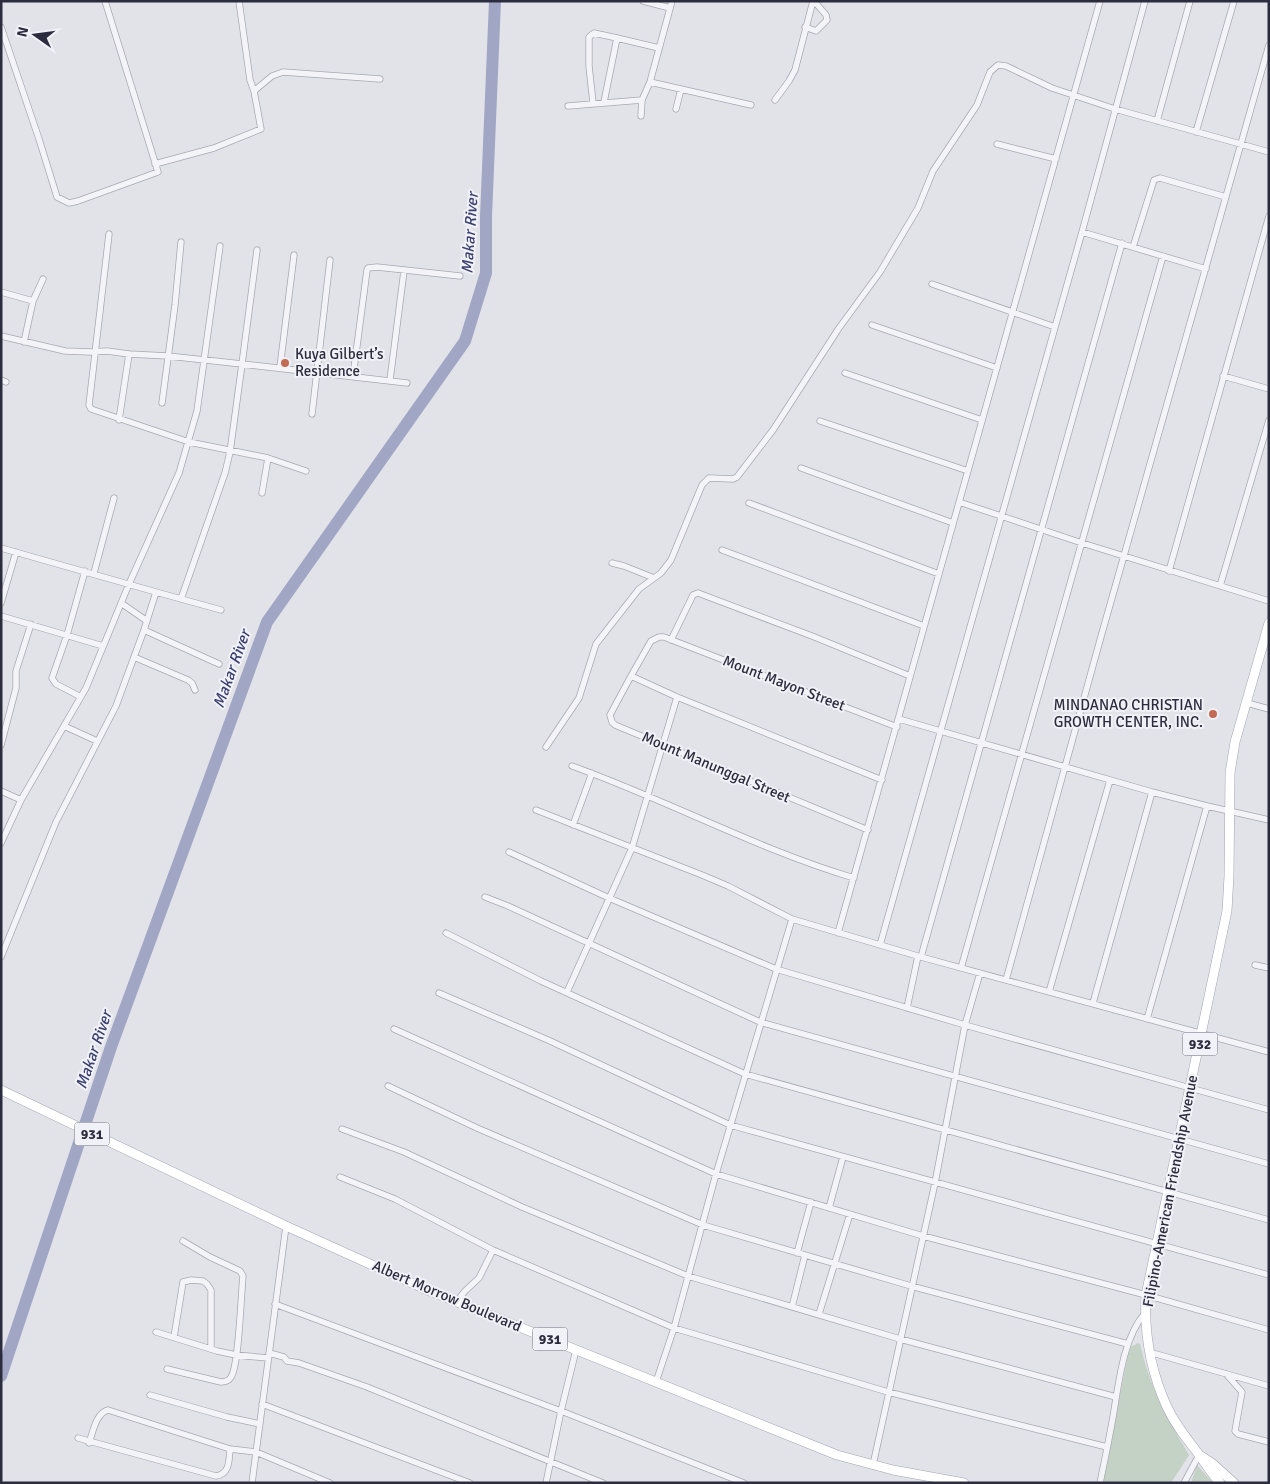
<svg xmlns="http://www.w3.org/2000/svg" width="1270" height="1484" font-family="Signika,sans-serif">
	<rect width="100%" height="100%" fill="#e2e2e9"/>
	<path fill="#c4d2c5" d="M1138,1343l2,1c9,41 28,75 49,111l-18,28h-68l25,-129 3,-7z
		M1197,1465l16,18h-22z"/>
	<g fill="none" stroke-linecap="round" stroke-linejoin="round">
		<path stroke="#a1a6c5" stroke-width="12" d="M1,1376l110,-329 156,-425 198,-281 21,-68v-57l9,-215"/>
		<defs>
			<path id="minor" d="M643,1l27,7
				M1,27l38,112 18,58 12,6 9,-2 80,-29 -53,-171
				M805,27l11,4 11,-11 -1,-5 -12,-14
				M650,82l101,23
				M254,91l18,-15 11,-4 97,7
				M775,100l14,-19 6,-11 18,-69
				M604,102l13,-64 42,10
				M593,103l-4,-37v-29l5,-4 23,5
				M568,106l74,-6
				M676,109l5,-20
				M641,116l1,-16 8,-18 22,-81
				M1157,121l33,-120
				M1196,132l38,-131
				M997,144l59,15
				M155,164l59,-16 47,-19 -7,-38 -4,-11 -11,-79
				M1082,232l124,37
				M109,234l-20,171 2,4 98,33 79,16 38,13
				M1133,247l21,-67 6,-2 66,19
				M932,284l123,43
				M1,292l32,9 -9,41
				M33,301l10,-22
				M872,325l125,43
				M1,336l64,15 26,1 16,-1 22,3 39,2 74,8 15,-114
				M280,367l14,-112
				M845,373l137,47
				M353,376l14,-106 1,-2 9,-1 83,9
				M1223,376l46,13
				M1,380l5,2
				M390,380l14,-109
				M162,403l13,-98 6,-63
				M312,414l18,-154
				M119,420l10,-66
				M820,421l148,50
				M801,468l152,55
				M262,493l6,-35
				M959,502l123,41 187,58
				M749,503l190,71
				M1,548l155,44 -12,38 -28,76 -60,116 -55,135
				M722,550l202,76
				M612,563l12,3 30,12
				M1169,571l100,-355
				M94,573l20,-75
				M1220,586l49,-166
				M156,592l65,18
				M181,599l44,-126 5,-21 12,-88 165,19
				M1,603l15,-51
				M121,603l26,18
				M1,616l102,30
				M144,630l75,34
				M671,640l22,-45 5,-2 114,43 98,40
				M134,657l54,23 4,3 3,7
				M631,676l-21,39 2,7 3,3 253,105
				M81,697l-25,-13 -4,-6 15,-43 18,-64
				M1247,703l22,6
				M899,719l253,73 55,14 62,14
				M64,726l33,15
				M1,745l15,-57v-17l15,-47
				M546,747l33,-49 17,-54 43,-55 22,-16 10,-13 31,-75 7,-7 24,1 4,-2 36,-47 66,-102 41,-56 38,-64 15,-37 44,-66 13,-33 8,-7 8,1 46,22 63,21 154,43
				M572,766c95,34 185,83 282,112
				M882,780l-205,-83 -46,-21 20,-35 8,-4h5l233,90
				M1,791l20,9
				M536,810l166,65 26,11 64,33 129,38 348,95
				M573,825l19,-52
				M1,843l20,-43 65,-112 43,-104 50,-111 18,-62 23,-165
				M509,852l100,46 167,71 189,56 304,85
				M485,897l23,9 252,116 509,142
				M446,933l95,48 204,93 524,146
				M838,933l262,-932
				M880,945l202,-713 63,-231
				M921,957l201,-714
				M1255,965l14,3
				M961,968l202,-712
				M1006,980l96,-347 167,-588
				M567,992l65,-144 45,-151
				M1049,992l61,-212
				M439,993l109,47 182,85 539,150
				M1093,1003l59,-211
				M907,1008l11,-52
				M1147,1019l60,-213
				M394,1029l322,145 207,62 223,59 123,35
				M388,1086l89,42 226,97 208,61 217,58
				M342,1129l62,23 118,55 166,69 212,63 216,58
				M340,1177l55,22 98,51 181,78 214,64 219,55
				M829,1208l14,-51
				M797,1253l14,-51
				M457,1301l8,-10 14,-13 14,-28
				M275,1304l286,107 183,72
				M792,1307l13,-52
				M819,1314l31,-100
				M156,1332l61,19 19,4 32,3
				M174,1337l9,-55 8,-2 12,1 4,3 4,6v59
				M1149,1352l120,34
				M269,1353l15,4 3,4 12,2 68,24 236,96
				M167,1369l54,13c5,0 8,-1 10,-5 8,-11 10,-83 12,-101l-3,-5 -30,-14 -27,-16
				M1226,1374l16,18 -7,39 3,3 31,8
				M656,1382l18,-54 42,-154 76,-255
				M150,1395l77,22 33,7
				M262,1404l208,79
				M78,1438l138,38c14,-2 13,-16 14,-27
				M89,1443c4,-11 7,-30 19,-33l122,39 26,3 74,31
				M873,1465l62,-282 30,-158 15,-52
				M252,1483l34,-257
				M546,1483l15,-72 15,-61
				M1100,1483c5,-24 10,-48 14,-72 5,-31 10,-74 31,-98
				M1184,1483l15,-28"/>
			<path id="primary" d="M1,1090l285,136 139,63 412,166 56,15 71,13
				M1201,1456l12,8 21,19
				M1220,1483c-9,-10 -15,-20 -23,-31 -11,-14 -22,-28 -30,-45 -16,-35 -23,-74 -21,-112l81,-384 2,-35 1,-103 5,-31 34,-119"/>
		</defs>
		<use href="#minor" stroke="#a8a8b3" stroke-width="7"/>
		<use href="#primary" stroke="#a2a3b4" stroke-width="10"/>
		<use href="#minor" stroke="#f4f4f8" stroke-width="5.5"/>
		<use href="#primary" stroke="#fff" stroke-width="9"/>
	</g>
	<g fill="#c26a53" stroke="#f1f2f7" stroke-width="2">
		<circle cx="285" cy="363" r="5"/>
		<circle cx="1213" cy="714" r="5"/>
	</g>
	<g text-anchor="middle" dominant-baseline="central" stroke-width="4" stroke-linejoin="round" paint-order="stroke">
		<g fill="#f1f2f7" stroke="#676776" stroke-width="1">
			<rect x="1182.5" y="1032.5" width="35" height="23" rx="4"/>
			<rect x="74.5" y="1122.5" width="35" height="23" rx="4"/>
			<rect x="532.5" y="1327.5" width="35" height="23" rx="4"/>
		</g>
		<g font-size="14" font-weight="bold" fill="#2c2c3f">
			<text x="1200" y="1044">932</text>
			<text x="92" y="1134">931</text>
			<text x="550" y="1339">931</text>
		</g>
		<g font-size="15" fill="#2c2c3f" stroke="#f1f2f7" text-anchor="start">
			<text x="295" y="354">Kuya Gilbert’s<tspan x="295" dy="17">Residence</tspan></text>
			<text x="1203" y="705" text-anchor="end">MINDANAO CHRISTIAN<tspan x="1203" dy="17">GROWTH CENTER, INC.</tspan></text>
		</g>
		<g font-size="15" fill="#2c2c3f" stroke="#f1f2f7">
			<text transform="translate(784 683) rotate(21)">Mount Mayon Street</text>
			<text transform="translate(716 767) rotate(23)">Mount Manunggal Street</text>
			<text transform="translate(1170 1191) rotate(-79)">Filipino-American Friendship Avenue</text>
			<text transform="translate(447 1296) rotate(23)">Albert Morrow Boulevard</text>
		</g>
		<g font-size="16" font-style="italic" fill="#3a3f6f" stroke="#f1f2f7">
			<text transform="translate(470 233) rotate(-86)">Makar River</text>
			<text transform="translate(232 669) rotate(-70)">Makar River</text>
			<text transform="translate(94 1050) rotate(-71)">Makar River</text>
		</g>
	</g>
	<rect width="1270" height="1484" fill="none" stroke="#2c2c3f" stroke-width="5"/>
	<g transform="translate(35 35) rotate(284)" stroke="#f1f2f7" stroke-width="4" paint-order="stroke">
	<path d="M0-4L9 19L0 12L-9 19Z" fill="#2c2c3f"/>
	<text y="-8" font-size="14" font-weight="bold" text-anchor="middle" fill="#2c2c3f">N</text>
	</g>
</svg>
